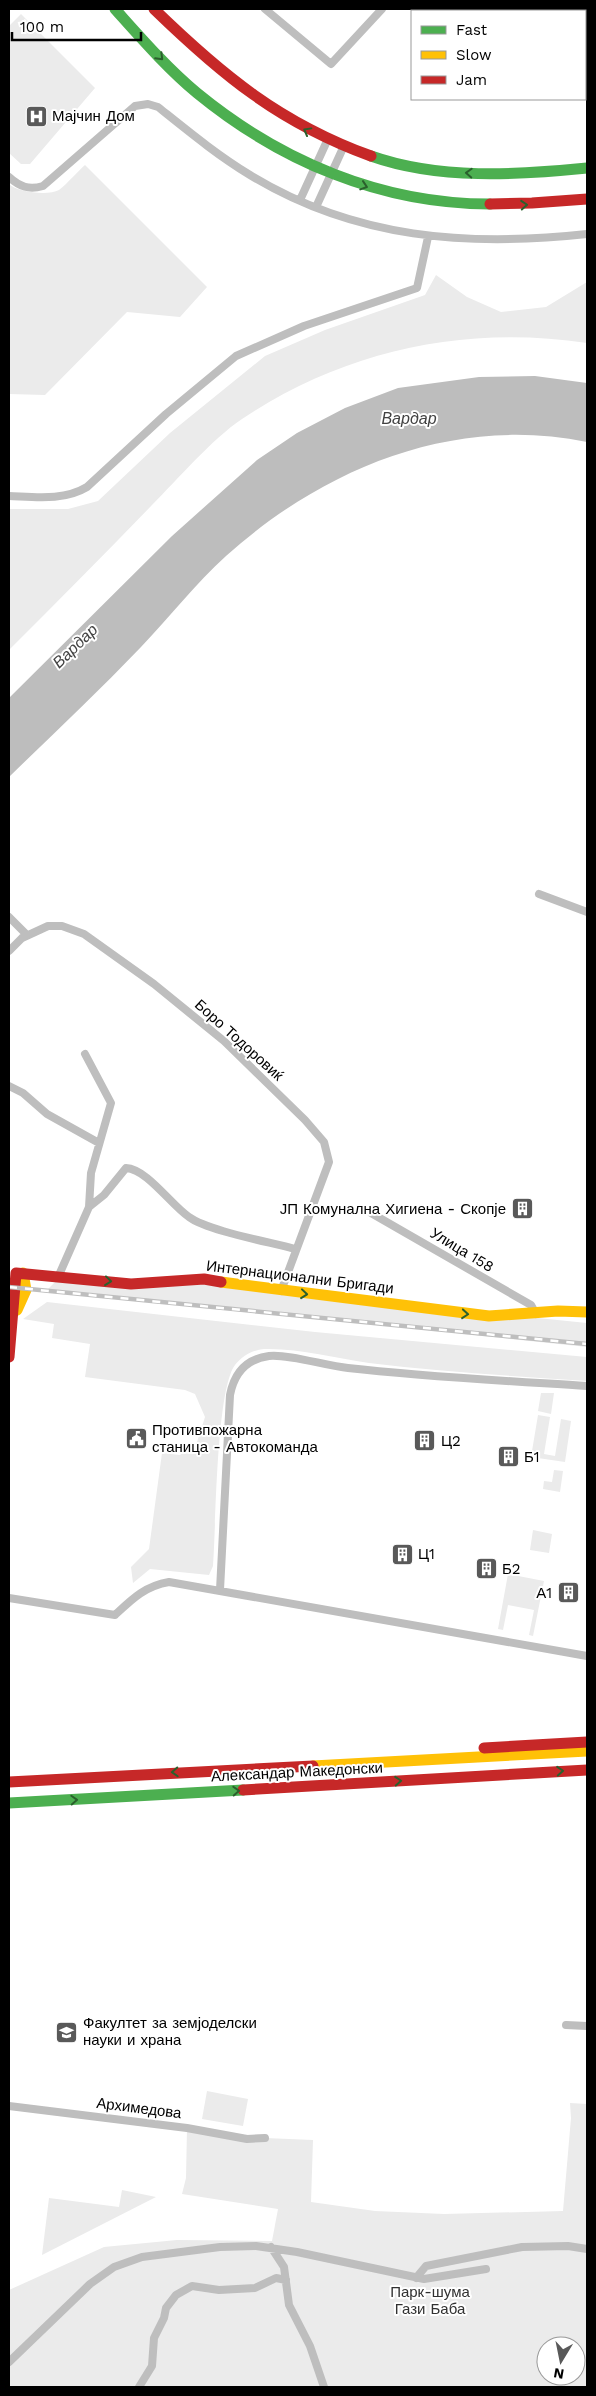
<svg xmlns="http://www.w3.org/2000/svg" width="596" height="2396" font-family="'Work Sans',sans-serif">
	<rect width="100%" height="100%" fill="#fff"/>
	<path fill="#ebebeb" fill-rule="evenodd" d="M21,14l74,74 -65,76h-9l-12,-11v-127z
		M85,165l122,122 -27,30 -53,-5 -82,83 -36,-1v-210c8,8 39,12 50,6 9,-7 18,-18 26,-25z
		M436,275l31,22 34,15 45,-5 41,-25v61c-123,-18 -241,7 -345,76 -30,20 -64,60 -90,86 -47,49 -95,97 -143,145v-141h59l30,-8 72,-68 95,-77 60,-26 100,-35z
		M59,1278l133,5 395,40v24l-540,-57z
		M47,1302l268,30 272,25v24c-72,-5 -146,-9 -218,-18 -35,-5 -70,-15 -105,-14 -11,1 -22,7 -29,16 -19,25 -19,163 -22,201l-4,9 -59,-6 -17,14 -2,-16 18,-18 13,-96 18,2 17,-13 8,-25 -10,-23 -10,-4 -100,-13 5,-33 -38,-6 2,-14 -31,-5z
		M541,1393h13l-3,21 -13,-3z
		M538,1415l12,2 -6,37 11,2 6,-37 10,2 -6,41 -34,-5z
		M554,1470l9,1 -3,21 -17,-3 1,-8 8,1z
		M533,1530l19,4 -3,19 -19,-3z
		M508,1574l36,7 -11,55 -4,-1 5,-25 -26,-5 -5,25 -5,-1z
		M207,2091l41,8 -5,27 -41,-7z
		M570,2103l17,1v283h-578v-97l95,-43 73,-7 95,1 6,-32 -96,-15 4,-16 1,-50 78,10 48,2 -2,62 64,9 69,3 119,-3 8,-93zM546,2346h30v30h-30z
		M122,2190l34,7 -114,58 7,-57 70,9z"/>
	<path fill="#bdbdbd" d="M535,376l52,7v59c-133,-27 -262,25 -361,114 -30,27 -57,62 -85,91 -43,45 -88,87 -132,130v-79l163,-162 85,-76 40,-27 48,-25 53,-20 81,-11z"/>
	<g fill="none" stroke-linecap="round" stroke-linejoin="round">
		<path stroke="#bebebe" stroke-width="8" d="M265,9l66,55 51,-55
			M9,177c11,10 20,13 34,9l92,-80 13,-2 10,3c30,24 59,48 92,68 105,64 218,72 337,59
			M300,200l27,-59
			M316,207l27,-59
			M9,496c26,1 55,5 78,-9l79,-73 70,-58 68,-30 113,-38 11,-51
			M539,894l48,18
			M9,917l18,18
			M9,951l13,-13 26,-12h14l22,8 70,50 70,57 81,79 19,22 5,20 -48,129
			M9,1086l14,7 24,21 52,29
			M89,1207l15,-12 22,-27c21,1 45,37 63,49 19,14 81,25 106,32
			M371,1213l160,92 5,9
			M59,1275l30,-68 2,-34 20,-70 -26,-49
			M220,1590l10,-195c4,-21 15,-36 39,-39 21,-2 57,10 79,12 79,9 160,13 239,18
			M9,1598l106,17c17,-16 30,-29 54,-33l418,74
			M566,2025l21,1
			M9,2106l178,22 60,11 18,-1
			M271,2247l13,20 5,38 21,41 14,41
			M416,2278l10,-12 96,-19 46,-1 19,3
			M9,2362l81,-78 24,-17 28,-10 78,-10 36,-1 41,6 127,27 62,-10
			M139,2387l13,-21 2,-28 10,-20 2,-10 10,-13 16,-9 27,4 36,-2 21,-10 10,2"/>
		<path stroke="#4caf50" stroke-width="11" d="M115,9c26,29 52,59 82,84 83,68 184,111 293,111
			M371,156c68,24 146,19 216,12
			M9,1803l234,-13"/>
		<path stroke="#ffc107" stroke-width="11" d="M221,1282l268,34 69,-5 29,1
			M17,1310l9,-20 -3,-17
			M313,1766l274,-15"/>
		<path stroke="#c62828" stroke-width="11" d="M154,9c68,66 126,114 217,147
			M490,204l42,-1 55,-4
			M9,1357l7,-84 115,11 73,-5 17,3
			M484,1748l103,-6
			M9,1782l304,-16
			M243,1790l344,-20"/>
		<defs>
			<path id="rail" d="M9,1287l578,57"/>
		</defs>
		<use href="#rail" stroke="#bebebe" stroke-width="4.5"/>
		<use href="#rail" stroke="#fff" stroke-width="2.5" stroke-dasharray="8" stroke-linecap="butt"/>
	</g>
	<defs><path id="oneway-chevron" d="M-2-3.5L2.5 0L-2 3.5" fill="none" stroke-width="1.6" stroke-linecap="round" stroke-linejoin="round" transform="scale(1.25)"/></defs>
	<g stroke="#2a602c">
		<use href="#oneway-chevron" transform="translate(160 57) rotate(45)"/>
		<use href="#oneway-chevron" transform="translate(307 131) rotate(-151)"/>
		<use href="#oneway-chevron" transform="translate(469 173) rotate(-177)"/>
		<use href="#oneway-chevron" transform="translate(364 186) rotate(18)"/>
		<use href="#oneway-chevron" transform="translate(524 205) rotate(-4)"/>
		<use href="#oneway-chevron" transform="translate(108 1281) rotate(6)"/>
		<use href="#oneway-chevron" transform="translate(304 1294) rotate(6)"/>
		<use href="#oneway-chevron" transform="translate(465 1314) rotate(5)"/>
		<use href="#oneway-chevron" transform="translate(560 1771) rotate(-4)"/>
		<use href="#oneway-chevron" transform="translate(175 1772) rotate(177)"/>
		<use href="#oneway-chevron" transform="translate(398 1781) rotate(-4)"/>
		<use href="#oneway-chevron" transform="translate(236 1791) rotate(-3)"/>
		<use href="#oneway-chevron" transform="translate(74 1800) rotate(-3)"/>
	</g>
	<defs>
		<symbol id="hospital-square" viewBox="-11 -11 22 22"><rect x="-9" y="-9" width="18" height="18" rx="4" fill="#595959" stroke="#fff"/><path d="M-5-5h3v3.5h4V-5h3V5h-3V1.5h-4V5h-3Z" fill="#fff"/></symbol>
		<symbol id="building-square" viewBox="-11 -11 22 22"><rect x="-9" y="-9" width="18" height="18" rx="4" fill="#595959" stroke="#fff"/><path d="M-4-6H4V6H1V3H-1V6H-4ZM-2.5-4.3h1.7v1.8h-1.7ZM.8-4.3h1.7v1.8H.8ZM-2.5-1h1.7V.8h-1.7ZM.8-1h1.7V.8H.8Z" fill="#fff"/></symbol>
		<symbol id="civic-square" viewBox="-11 -11 22 22"><rect x="-9" y="-9" width="18" height="18" rx="4" fill="#595959" stroke="#fff"/><path d="M-.6-6.5H3V-4.5H.6V-3L4-1V1h2V6H-6V1h2V-1L-.6-3ZM-1.2 2.5V6h2.4V2.5Z" fill="#fff"/></symbol>
		<symbol id="university-square" viewBox="-11 -11 22 22"><rect x="-9" y="-9" width="18" height="18" rx="4" fill="#595959" stroke="#fff"/><path d="M0-5L7-2L0 1L-7-2ZM-4 1L0 2.5L4 1V4Q0 6-4 4Z" fill="#fff"/></symbol>
	</defs>
	<g fill-rule="evenodd">
		<use href="#hospital-square" x="24" y="104" width="25" height="25"/>
		<use href="#building-square" x="510" y="1196" width="25" height="25"/>
		<use href="#civic-square" x="124" y="1426" width="25" height="25"/>
		<use href="#building-square" x="412" y="1428" width="25" height="25"/>
		<use href="#building-square" x="496" y="1444" width="25" height="25"/>
		<use href="#building-square" x="390" y="1542" width="25" height="25"/>
		<use href="#building-square" x="474" y="1556" width="25" height="25"/>
		<use href="#building-square" x="556" y="1580" width="25" height="25"/>
		<use href="#university-square" x="54" y="2020" width="25" height="25"/>
	</g>
	<g text-anchor="middle" dominant-baseline="central" stroke-width="4" stroke-linejoin="round" paint-order="stroke">
		<g font-size="15" fill="#000" stroke="#fff" text-anchor="start">
			<text x="52" y="116">Мајчин Дом</text>
			<text x="506" y="1209" text-anchor="end">ЈП Комунална Хигиена - Скопје</text>
			<text x="152" y="1430">Противпожарна<tspan x="152" dy="17">станица - Автокоманда</tspan></text>
			<text x="441" y="1441">Ц2</text>
			<text x="524" y="1457">Б1</text>
			<text x="418" y="1554">Ц1</text>
			<text x="502" y="1569">Б2</text>
			<text x="552" y="1593" text-anchor="end">А1</text>
			<text x="83" y="2023">Факултет за земјоделски<tspan x="83" dy="17">науки и храна</tspan></text>
		</g>
		<g font-size="15" fill="#000" stroke="#fff">
			<text transform="translate(239 1040) rotate(42)">Боро Тодоровиќ</text>
			<text transform="translate(462 1250) rotate(31)">Улица 158</text>
			<text transform="translate(300 1277) rotate(7)">Интернационални Бригади</text>
			<text transform="translate(297 1772) rotate(-3)">Александар Македонски</text>
			<text transform="translate(139 2108) rotate(7)">Архимедова</text>
		</g>
		<g font-size="15" fill="#313131" stroke="#fff">
			<text x="430" y="2292">Парк-шума<tspan x="430" dy="17">Гази Баба</tspan></text>
		</g>
		<g font-size="16" font-style="italic" fill="#424242" stroke="#fff">
			<text x="409" y="418">Вардар</text>
			<text transform="translate(75 646) rotate(-44)">Вардар</text>
		</g>
	</g>
	<rect width="596" height="2396" fill="none" stroke="#000000" stroke-width="20"/>
	<rect x="411" y="10" width="175" height="90" fill="#ffffff" stroke="#999999"/>
	<rect x="421" y="26" width="25" height="8" fill="#4caf50" stroke="#999999"/>
	<text x="456" y="35" font-size="15" fill="#000000">Fast</text>
	<rect x="421" y="51" width="25" height="8" fill="#ffc107" stroke="#999999"/>
	<text x="456" y="60" font-size="15" fill="#000000">Slow</text>
	<rect x="421" y="76" width="25" height="8" fill="#c62828" stroke="#999999"/>
	<text x="456" y="85" font-size="15" fill="#000000">Jam</text>
	<g transform="translate(561 2361) rotate(190)"><circle r="24" fill="#ffffff" stroke="#999999"/>
	<path d="M0-4L9 19L0 12L-9 19Z" fill="#595959"/>
	<text y="-8" font-size="14" font-weight="bold" text-anchor="middle" fill="#000000">N</text>
	</g>
	<path d="M12 32v8h129v-8" fill="none" stroke="#000000" stroke-width="2.5"/>
	<text x="20" y="32" font-size="15" fill="#000000" stroke="#ffffff" stroke-width="4" paint-order="stroke">100 m</text>
</svg>
